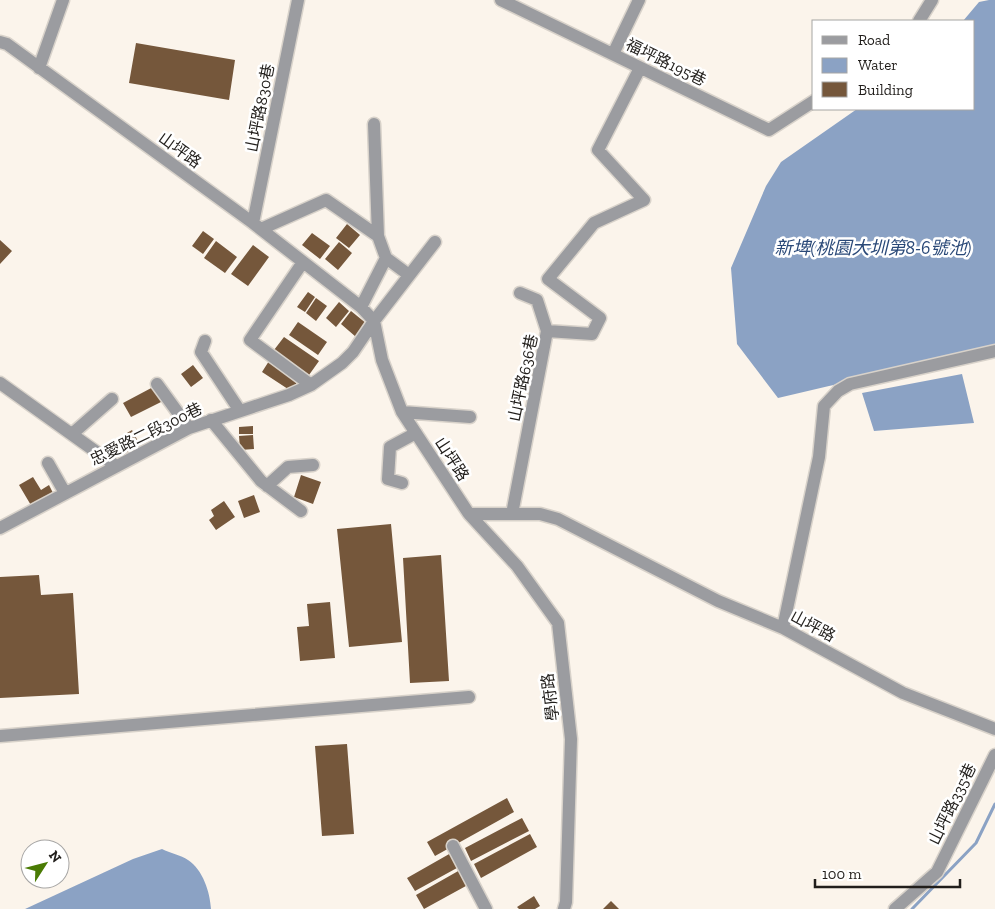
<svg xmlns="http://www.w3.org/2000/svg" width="995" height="909" font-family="'Zilla Slab','Noto Sans TC',serif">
	<rect width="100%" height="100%" fill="#fbf4eb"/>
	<path fill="#8ba2c4" d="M989,0h6v350l-166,36 -51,12 -41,-54 -6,-76 35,-82 15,-24 76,-53h117v-88h-11l16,-19z
		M962,374l12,49 -100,8 -12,-38z
		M162,849c8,4 19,6 26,11 15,10 22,32 23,49h-186l108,-50z"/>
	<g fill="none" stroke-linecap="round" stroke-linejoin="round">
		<path stroke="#8ba2c4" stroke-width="3" d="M912,909l64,-66 19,-39"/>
	</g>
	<path fill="#75573b" d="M136,43l99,17 -6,40 -100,-17z
		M347,224l13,11 -11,13 -13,-10z
		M203,231l11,8 -11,15 -11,-8z
		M312,233l18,13 -10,13 -18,-14z
		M0,240l12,11 -12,13z
		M216,241l21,16 -12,16 -21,-15z
		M339,242l13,11 -14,17 -13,-11z
		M253,245l16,12 -21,29 -17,-12z
		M308,292l7,5 -10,15 -8,-5z
		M316,298l11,8 -11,15 -10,-8z
		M339,302l10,9 -13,16 -10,-9z
		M351,311l16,13 -11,13 -15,-13z
		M298,322l29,20 -9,13 -29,-20z
		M284,337l35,24 -10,14 -35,-25z
		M269,361l29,20 -7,10 -29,-19z
		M193,365l10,13 -12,9 -10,-13z
		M155,386l8,15 -32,16 -8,-14z
		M253,426v8h-14v-7z
		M132,430l8,15 -15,8 -8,-14z
		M253,435l1,14 -14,1 -1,-14z
		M301,475l20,7 -8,22 -19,-7z
		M33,477l8,13 8,-5 4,8 -21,14 -13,-22z
		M254,495l6,17 -16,6 -6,-17z
		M224,501l11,16 -19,13 -7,-10 5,-4 -3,-6z
		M391,524l11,118 -53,5 -12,-118z
		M441,555l8,126 -39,2 -7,-125z
		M39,575l2,20 32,-2 6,101 -79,4v-121z
		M330,602l5,56 -35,3 -3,-34 12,-1 -2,-22z
		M347,744l7,90 -32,2 -7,-90z
		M507,798l7,14 -79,44 -8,-14z
		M522,818l7,13 -58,30 -6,-13z
		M530,834l7,13 -56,31 -7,-14z
		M458,849l8,14 -51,28 -8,-13z
		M467,866l8,15 -51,28 -8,-14z
		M534,896l6,10 -5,3h-16l-2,-2z
		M611,901l8,8h-16z"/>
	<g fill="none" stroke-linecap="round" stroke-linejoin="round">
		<defs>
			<path id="minor" d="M501,0l268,130 45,-29
				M919,21l13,-21
				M0,42l7,2 246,179 108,84 13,14 8,39 20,52 67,102h71l18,5 160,82 65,27 120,65 92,36
				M613,54l26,-54
				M39,68l24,-68
				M374,124l4,112
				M253,223l45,-223
				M261,229l65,-29 52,36 8,22 -25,49
				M386,258l23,17
				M303,262l-53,78 61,45
				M520,293l17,7 10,31
				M205,341l-4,11 39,59
				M0,383l116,83
				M157,384l32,44
				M402,412l68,5
				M211,420l50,61 40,30
				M72,434l40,-35
				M48,463l17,30
				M402,483l-14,-4 2,-32 26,-14
				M267,486l21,-19 25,-2
				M469,514l48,52 41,57 13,116 -5,163 -2,7
				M512,514l35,-183 45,3 8,-16 -52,-39 46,-56 50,-23 -46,-50 42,-82
				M0,528l189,-100 100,-33 22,-10 31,-22 11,-11 21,-31 61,-79
				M783,628l36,-171 5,-51 14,-15 12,-7 145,-33
				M0,736l469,-39
				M453,846l33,63
				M895,909l42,-37 58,-117"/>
		</defs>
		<use href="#minor" stroke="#d8d2ca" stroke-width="15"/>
		<use href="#minor" stroke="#9b9ca0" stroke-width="12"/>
	</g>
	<g text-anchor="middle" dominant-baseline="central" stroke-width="5" stroke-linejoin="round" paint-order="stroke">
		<g font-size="16" fill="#211e1b" stroke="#fff">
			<text transform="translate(666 62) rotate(26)">福坪路195巷</text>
			<text transform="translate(260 108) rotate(-79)">山坪路830巷</text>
			<text transform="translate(180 150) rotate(36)">山坪路</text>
			<text transform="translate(523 378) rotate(-78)">山坪路636巷</text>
			<text transform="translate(146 434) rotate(-26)">忠愛路二段300巷</text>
			<text transform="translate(452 459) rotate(57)">山坪路</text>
			<text transform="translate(813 626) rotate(28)">山坪路</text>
			<text transform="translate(550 697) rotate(-97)">學府路</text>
			<text transform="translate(952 804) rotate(-64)">山坪路335巷</text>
		</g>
		<g font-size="18" font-style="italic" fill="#2a4978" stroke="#fff">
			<text x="873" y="248">新埤(桃園大圳第8-6號池)</text>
		</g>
	</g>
	<rect x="812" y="20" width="162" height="90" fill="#ffffff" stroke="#a6a5a4"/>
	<rect x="822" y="36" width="25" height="8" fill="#9b9ca0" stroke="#a6a5a4"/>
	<text x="858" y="45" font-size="15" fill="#211e1b">Road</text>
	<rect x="822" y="58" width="25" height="15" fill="#8ba2c4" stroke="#a6a5a4"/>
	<text x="858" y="70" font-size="15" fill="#211e1b">Water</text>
	<rect x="822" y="82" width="25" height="15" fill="#75573b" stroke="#a6a5a4"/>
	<text x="858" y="95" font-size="15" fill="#211e1b">Building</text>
	<g transform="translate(45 864) rotate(54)"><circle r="24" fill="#ffffff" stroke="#a6a5a4"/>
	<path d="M0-4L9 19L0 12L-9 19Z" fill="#4a7b04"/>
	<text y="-8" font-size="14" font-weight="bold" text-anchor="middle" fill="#211e1b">N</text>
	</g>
	<path d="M815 879v8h145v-8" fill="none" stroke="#211e1b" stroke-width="2.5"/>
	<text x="822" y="879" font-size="15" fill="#211e1b" stroke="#ffffff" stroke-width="4" paint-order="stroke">100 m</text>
</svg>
